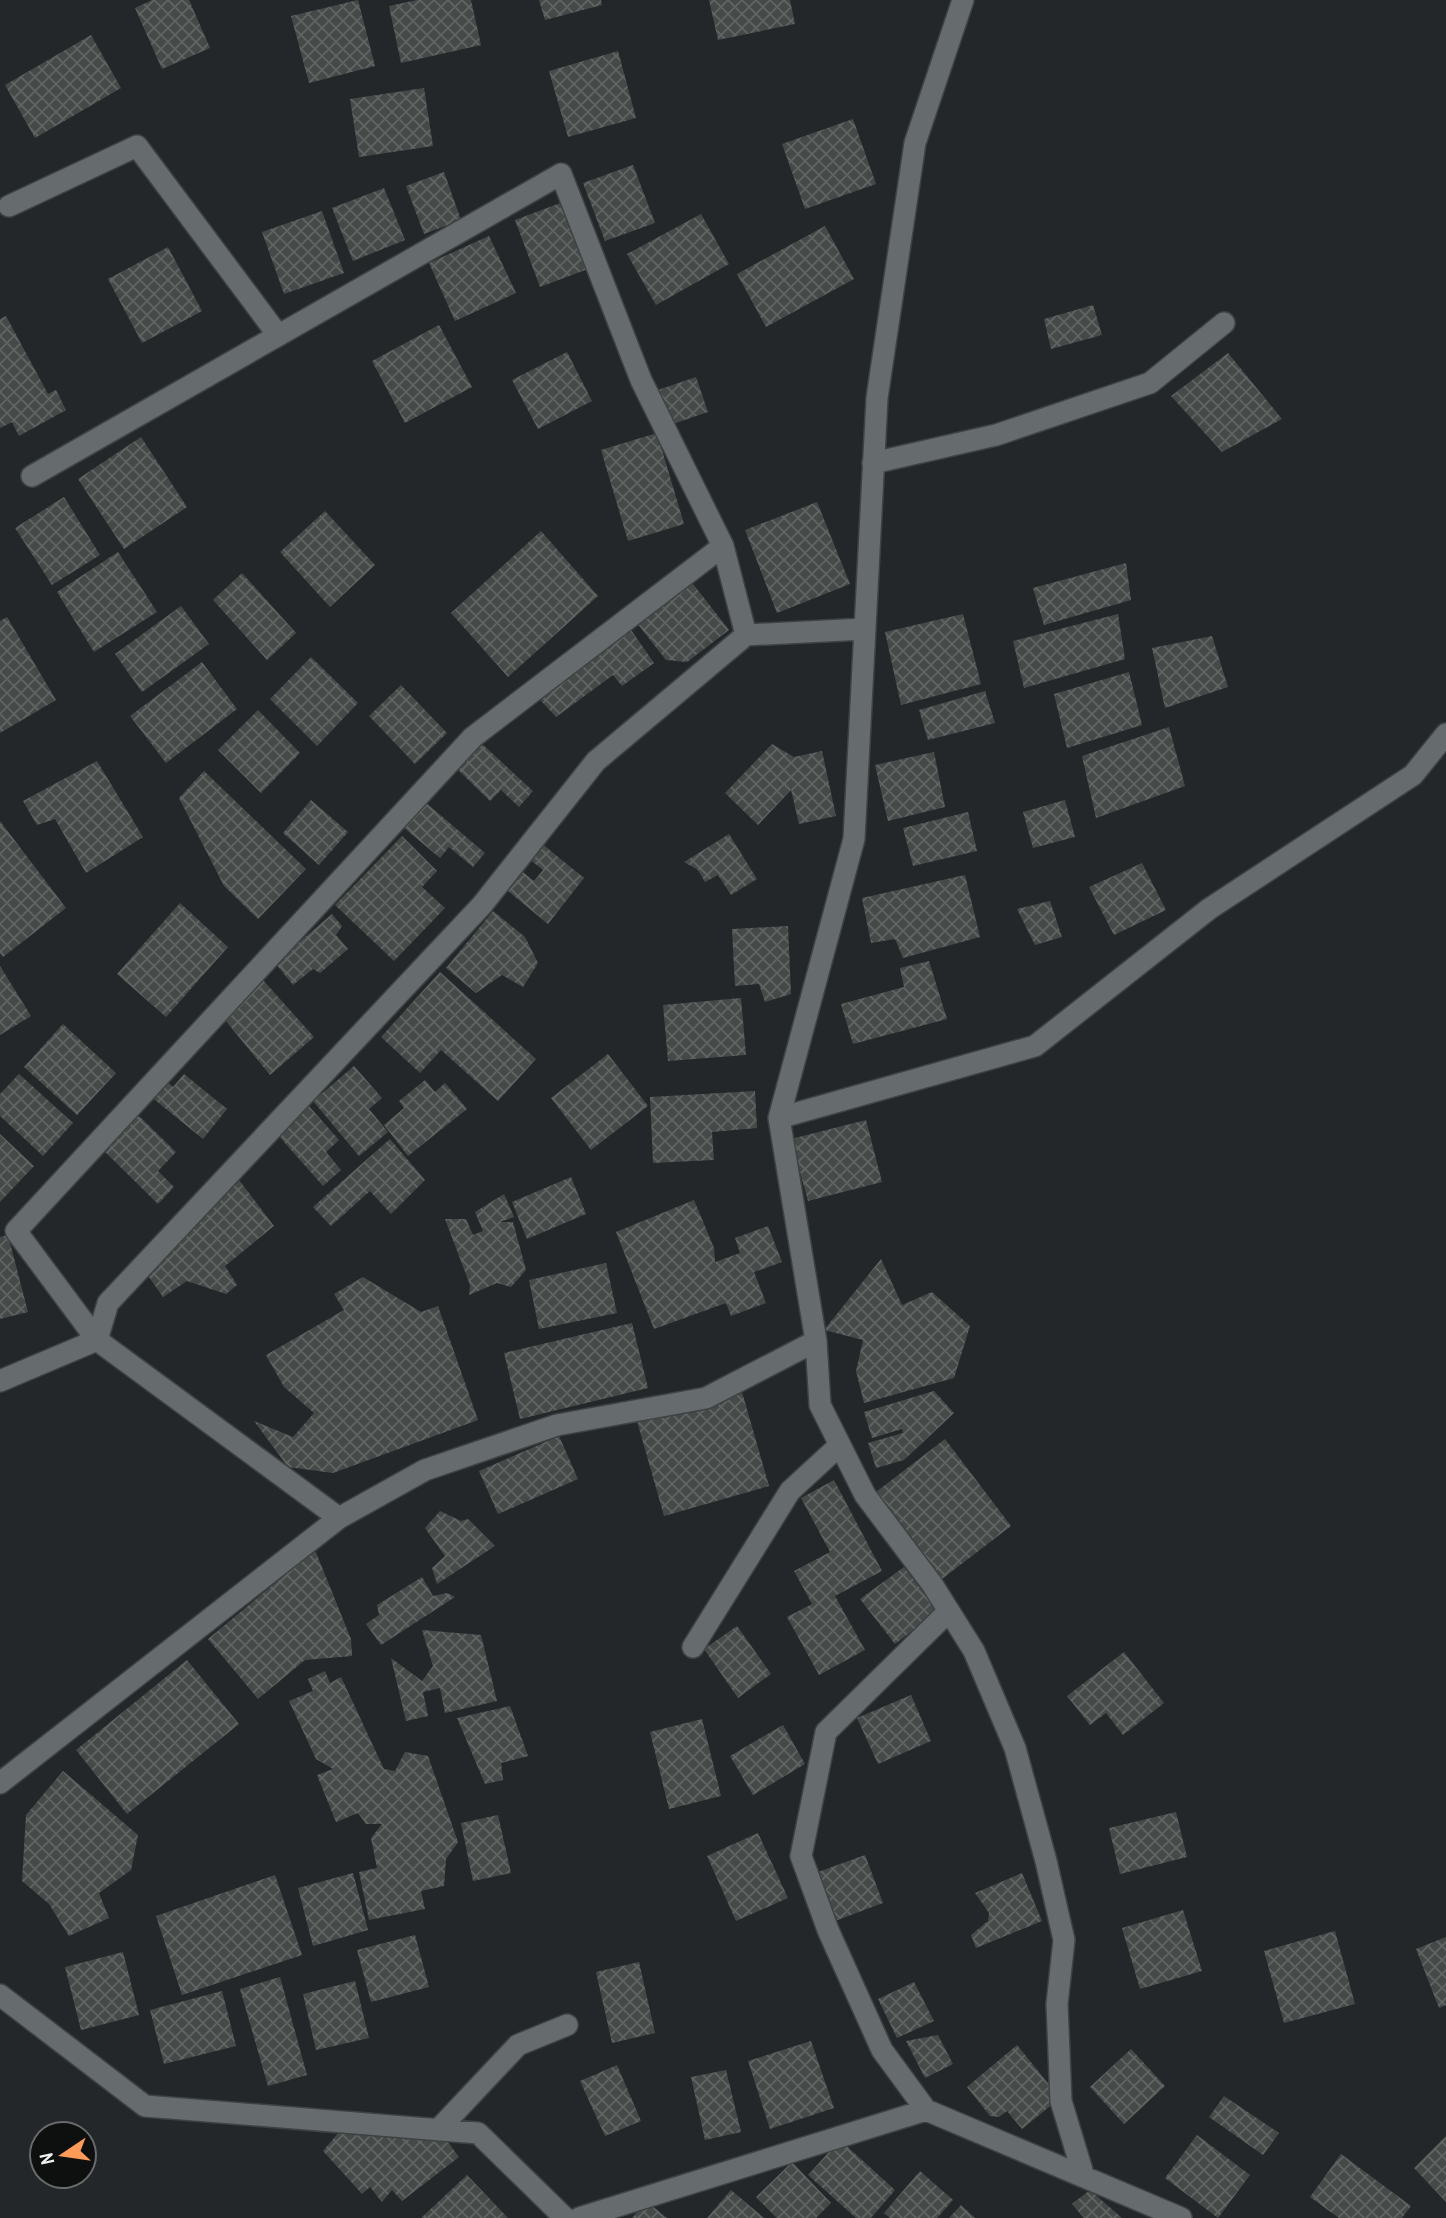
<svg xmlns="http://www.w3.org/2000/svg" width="1446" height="2218" font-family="'Archivo Narrow',sans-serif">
	<defs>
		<pattern id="building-cross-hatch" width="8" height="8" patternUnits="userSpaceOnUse" patternTransform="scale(1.75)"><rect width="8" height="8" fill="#454a49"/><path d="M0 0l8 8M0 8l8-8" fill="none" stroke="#606564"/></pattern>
	</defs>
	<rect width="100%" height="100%" fill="#232729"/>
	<path fill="url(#building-cross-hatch)" d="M152,0h37l21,48 -48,21 -27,-61z
		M358,0l17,66 -66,17 -18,-67z
		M417,0h54l10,45 -80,18 -12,-57z
		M539,0h62l1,5 -57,15z
		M709,0h81l5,24 -77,16z
		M91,35l30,53 -86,50 -30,-53z
		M618,51l18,67 -68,19 -19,-66z
		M424,88l9,58 -74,11 -9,-58z
		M853,119l23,65 -71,25 -23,-65z
		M633,165l22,58 -50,18 -22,-58z
		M444,172l17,48 -37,14 -18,-48z
		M384,188l21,52 -52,21 -21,-53z
		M563,202l25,67 -48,18 -25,-67z
		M322,211l22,62 -60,21 -22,-62z
		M701,214l28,50 -73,41 -29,-51z
		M825,226l29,53 -88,48 -29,-53z
		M489,236l27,57 -61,28 -26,-58z
		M168,247l34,64 -60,32 -34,-64z
		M1093,305l9,30 -51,14 -7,-30z
		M6,316l42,78 8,-4 10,20 -47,26 -7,-14 -12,6v-109z
		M439,325l33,62 -67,36 -33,-62z
		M567,352l25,49 -54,28 -26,-49z
		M1228,353l54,66 -60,33 -51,-56z
		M696,377l12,35 -41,14 -12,-35z
		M657,433l27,91 -56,17 -27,-91z
		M141,437l46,70 -63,42 -46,-70z
		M64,497l36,58 -48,30 -37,-57z
		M817,502l33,82 -73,29 -32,-83z
		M325,511l50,54 -45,42 -50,-55z
		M541,531l57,65 -90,81 -57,-64z
		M118,552l39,60 -63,40 -37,-60z
		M1126,563l5,37 -87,25 -11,-37z
		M242,573l54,60 -29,27 -54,-60z
		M690,580l39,50 -42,32 -21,-2 -30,-38z
		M181,606l28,38 -67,48 -27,-38z
		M963,614l18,70 -80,21 -16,-73z
		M1118,614l7,45 -101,29 -11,-47z
		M7,617l49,83 -56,33v-112z
		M629,627l25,36 -32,23 -9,-11 -57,42 -24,-26z
		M1212,636l16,51 -63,21 -13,-60z
		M311,657l47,46 -41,43 -47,-47z
		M202,662l35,47 -71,54 -36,-47z
		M1129,672l13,53 -75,23 -13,-54z
		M401,685l46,48 -32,31 -46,-48z
		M985,691l10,32 -67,17 -9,-30z
		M258,710l42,43 -39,40 -43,-43z
		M1169,727l16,59 -89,32 -14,-62z
		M480,742l53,49 -14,16 -18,-17 -11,11 -34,-33z
		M772,744l22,13 28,-6 14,65 -37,8 -8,-34 -33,35 -33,-32z
		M934,752l11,55 -57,14 -13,-56z
		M97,761l46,76 -57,36 -31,-54 -18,6 -14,-24z
		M204,771l102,98 -48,50 -34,-33 -45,-88z
		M311,800l37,32 -29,33 -36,-32z
		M1065,800l10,37 -42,11 -10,-36z
		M425,802l60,51 -12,14 -24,-20 -9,11 -37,-31z
		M968,812l9,39 -64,15 -10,-38z
		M0,821l66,87 -63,49 -3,-4z
		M729,834l28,45 -26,16 -13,-20 -13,7 -7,-12 -14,-8z
		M402,836l35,35 -15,16 23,21 -51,53 -59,-56z
		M541,843l43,35 -36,46 -45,-37 15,-19 16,13 9,-11 -14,-11z
		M1142,863l24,47 -52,25 -25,-48z
		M965,875l15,62 -77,21 -8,-19 -24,4 -9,-45z
		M1050,901l12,36 -27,8 -18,-36z
		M180,903l48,44 -62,70 -49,-43z
		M493,911l32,26 13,26 -15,24 -21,-12 -26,18 -30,-25z
		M332,914l10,12 -6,9 12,14 -28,24 -7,-4 -20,16 -18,-22z
		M788,926l3,68 -26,8 -6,-18 -24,2 -3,-57z
		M929,961l18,58 -94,25 -12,-40 63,-17 -4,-19z
		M0,966l31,50 -31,19z
		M440,972l96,87 -38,42 -57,-51 -21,23 -39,-36z
		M263,980l51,57 -44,38 -45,-55z
		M741,998l5,57 -78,6 -5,-56z
		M63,1024l53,49 -39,42 -53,-48z
		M608,1054l40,52 -57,44 -40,-52z
		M354,1066l28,32 -13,11 19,23 -29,24 -46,-55z
		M19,1074l54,49 -30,33 -43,-40v-22z
		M184,1074l43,35 -24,30 -53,-43 14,-17 9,8z
		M425,1080l10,12 10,-9 22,26 -59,47 -24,-31 20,-17 -5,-7z
		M755,1091l2,37 -45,4 2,28 -61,3 -3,-66z
		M308,1105l31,35 -13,12 15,18 -18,16 -46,-52z
		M136,1113l40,39 -18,19 16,16 -16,17 -56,-55z
		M866,1120l16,62 -74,19 -17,-62z
		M0,1134l34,32 -34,36z
		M390,1139l35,41 -34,34 -21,-23 -39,35 -18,-19z
		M571,1177l15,37 -59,25 -15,-37z
		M239,1180l35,46 -49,40 12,19 -11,9 -39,-13 -24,16 -19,-27z
		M504,1194l10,23 -14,5h13l13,48 -15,17 -14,-4 -28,12 1,-10 -25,-66h21l7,16 10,-4 -8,-19z
		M694,1200l20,48 1,14 25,-9 -5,-15 33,-12 14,36 -28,10 12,31 -35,13 -5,-13 -72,26 -38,-97z
		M8,1235l20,77 -28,7v-82z
		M881,1259l21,46 30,-13 38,34 -16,52 -90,25 -8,-32 7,-31 -39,-10z
		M606,1263l11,50 -78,16 -10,-49z
		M363,1277l58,35 17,-6 40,114 -145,53 -45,-6 -34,-46 39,16 21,-24 -30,-26 -18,-32 78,-45 -10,-16z
		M632,1323l16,65 -128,31 -16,-66z
		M934,1391l20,22 -50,47 -28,8 -8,-25 35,-10 -1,-4 -30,9 -8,-26z
		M742,1392l27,94 -105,30 -27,-95z
		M559,1436l19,43 -80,35 -19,-43z
		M945,1439l66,87 -69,53 -66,-87z
		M834,1480l48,91 -47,25 30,54 -46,25 -32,-58 25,-13 -18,-33 36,-19 -29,-54z
		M440,1511l21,10 7,-2 27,27 -58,38 -5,-16 13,-12 -20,-28z
		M315,1550l36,89 1,17 -47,4 -47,39 -50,-60z
		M904,1567l34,44 -43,33 -35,-45z
		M422,1577l11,19 14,-3 8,4 -74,48 -15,-21 13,-9 -2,-10z
		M737,1626l34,48 -33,24 -34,-49z
		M422,1630l59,5 16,66 -52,12 -5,-25 -17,4 5,24 -22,5 -15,-63 31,23 11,-15z
		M1124,1652l40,51 -41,32 -17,-22 -16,12 -23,-29z
		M187,1660l52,64 -112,90 -51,-64z
		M325,1671l5,12 11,-6 43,92 11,2 10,-19 23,4 30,86 -12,17 -2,27 -23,5 4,18 -56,11 -10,-48 18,-4 -6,-30 11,-14h-16l-8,-11 -22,9 -19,-47 16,-6 -17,-10 -27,-58 24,-10 -5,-12z
		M911,1695l20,46 -53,23 -21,-46z
		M510,1706l18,50 -27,7 2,17 -18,4 -28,-66z
		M702,1719l19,77 -52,13 -19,-77z
		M783,1725l22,39 -52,31 -23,-39z
		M63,1771l75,64 -7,35 -32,23 10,25 -40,18 -20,-32 -27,-23 4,-66z
		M1176,1812l11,45 -67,17 -11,-46z
		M498,1815l13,58 -38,8 -12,-58z
		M758,1833l30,65 -52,23 -29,-65z
		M865,1855l18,48 -48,18 -17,-49z
		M353,1873l15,57 -55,16 -15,-58z
		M1022,1873l20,48 -66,27 -5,-13 17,-14 1,-8 -14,-20z
		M275,1875l27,80 -120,40 -26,-79z
		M1183,1910l19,61 -62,18 -18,-61z
		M1335,1931l20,73 -71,19 -20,-72z
		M415,1935l14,52 -58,15 -14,-52z
		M1446,1937v68l-7,3 -23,-59z
		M123,1952l16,63 -58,15 -16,-63z
		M639,1962l16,71 -43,10 -16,-71z
		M280,1977l27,98 -39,11 -28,-97z
		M355,1981l14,57 -53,12 -13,-56z
		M914,1982l20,39 -37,17 -19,-39z
		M222,1991l14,55 -72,18 -14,-54z
		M938,2035l15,29 -28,14 -19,-37z
		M811,2041l23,67 -64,21 -22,-68z
		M1017,2045l43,53 -38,31 -15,-18 -8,6 -9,-1 -23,-29z
		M1131,2049l34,37 -41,38 -34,-37z
		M617,2065l24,56 -36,15 -25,-55z
		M726,2070l15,62 -36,8 -14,-63z
		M1224,2096l55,37 -16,22 -54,-38z
		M339,2132l105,5 15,20 -57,44 -10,-11 -10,12 -12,-15 -8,7 -39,-43z
		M1197,2135l53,40 -32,43 -53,-40z
		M1446,2136v66l-32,-34z
		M840,2140l55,50 -24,28h-15l-48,-43z
		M1341,2154l70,52 -9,12h-63l-29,-21z
		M792,2162l39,41 -15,15h-39l-21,-21z
		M920,2171l33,29 -16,18h-47l-6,-5z
		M467,2175l41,43h-87z
		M731,2190l33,28h-57z
		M1090,2190l32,28h-38l-12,-14z
		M646,2201l21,17h-35z
		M961,2205l14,13h-26z"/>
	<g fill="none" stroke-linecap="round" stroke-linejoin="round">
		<defs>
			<path id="minor" d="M9,206l128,-60 141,189
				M873,463l123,-28 154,-52 74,-60
				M32,476l529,-302 80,206 82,166 23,89 118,-6
				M779,1118l75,-279 23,-441 38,-255 48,-143
				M97,1340l-81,-109 457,-494 250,-191
				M97,1340l11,-37 374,-398 114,-144 150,-126
				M816,1341l4,64 45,90 67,89 42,67 41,97 31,113 18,79 -7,64 4,97 23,76
				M0,1381l97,-41 242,178
				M693,1647l97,-156 50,-46
				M0,1783l339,-265 86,-48 132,-45 149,-27 110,-57 -37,-223 256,-72 174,-137 204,-134 33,-41
				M0,1995l145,111 333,27 87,85
				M926,2110l-44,-60 -54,-120 -27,-74 25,-124 123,-121
				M438,2130l80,-85 49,-20
				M579,2218l347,-108 255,108"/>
		</defs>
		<use href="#minor" stroke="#3e4243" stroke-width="24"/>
		<use href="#minor" stroke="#666b6d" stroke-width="21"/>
	</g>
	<g transform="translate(63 2155) rotate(257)"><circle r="33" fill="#0e1010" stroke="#686a6b" stroke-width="2"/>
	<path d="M0-5L12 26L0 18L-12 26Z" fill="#fe9b58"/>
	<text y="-10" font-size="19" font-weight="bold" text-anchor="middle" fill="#eff2f3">N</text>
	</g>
</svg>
